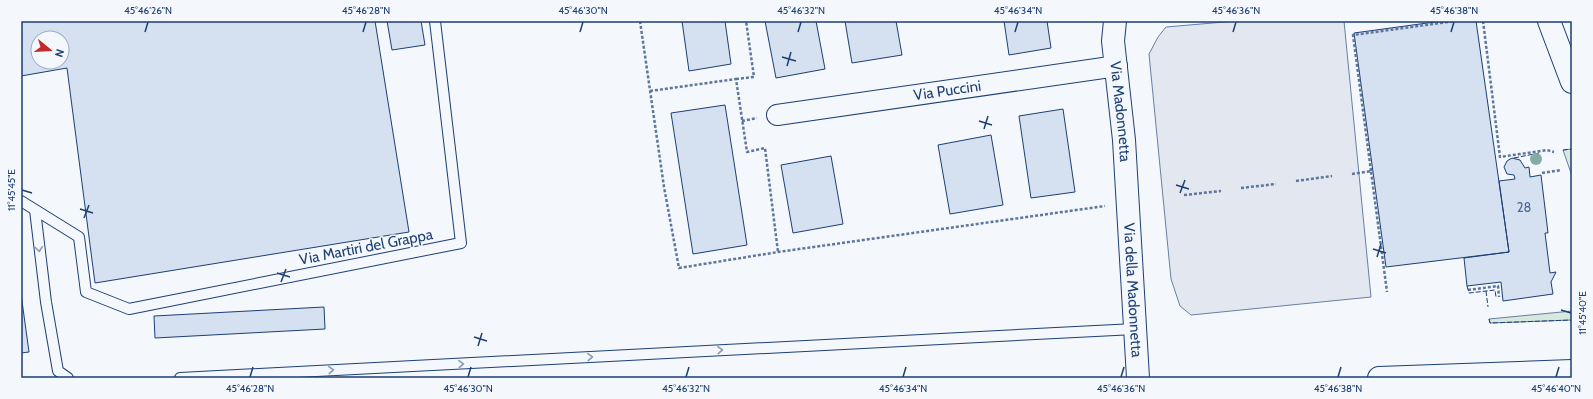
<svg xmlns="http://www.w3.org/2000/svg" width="1593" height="399" font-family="Cabin,sans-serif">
	<rect width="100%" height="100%" fill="#f4f7fb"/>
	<path fill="#d7e8df" stroke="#687fa3" d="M1572,149v27l-9,-26z
		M1572,311v9l-82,3 -1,-4z"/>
	<path fill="#e3e8f0" stroke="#687fa3" d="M1236,21h108l27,276 -180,18 -11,-9 -9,-27 -22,-225 9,-17 8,-10z"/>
	<path fill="#d5e0f0" stroke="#1d3f73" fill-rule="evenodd" d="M21,21h354l34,211 -314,51 -28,-215 -46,8zM38,38h24v24h-24z
		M387,21h34l4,24 -33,5z
		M682,21h43l6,43 -42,7z
		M765,21h51l9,48 -49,9z
		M845,21h51l6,34 -50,8z
		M1004,21h43l4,27 -42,7z
		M1442,21h34l33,231 -123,15 -32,-234z
		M725,105l22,140 -54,9 -22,-141z
		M1063,109l12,83 -44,6 -12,-82z
		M991,135l12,70 -53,9 -12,-69z
		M831,156l12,68 -50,9 -12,-68z
		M1512,158l8,2 5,8 4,-1 1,10 11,-2 7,58h-3l5,40 6,-1 -5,10 2,12 -50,7 -2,-19 -34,4 -3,-28 45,-6 -10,-71 16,-2 -1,-4 -7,-1 -3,-7 3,-6z
		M21,294l8,58 -8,1z
		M324,307l1,22 -170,9 -1,-22z"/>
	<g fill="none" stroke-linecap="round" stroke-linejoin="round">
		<defs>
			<path id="lane" d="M21,201l58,36 7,55 43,17 332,-66 -26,-222
				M35,210l11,92 12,69 10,7
				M180,378l955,-49"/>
			<g id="street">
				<path id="s1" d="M777,115l340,-49"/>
			</g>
			<g id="secondary">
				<path id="s2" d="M1115,21l-2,20 11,99 14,238"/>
				<path d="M1549,21l23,61"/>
			</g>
			<path id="highway" d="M1379,378l193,-7"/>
		</defs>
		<use href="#lane" stroke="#1d3f73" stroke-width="12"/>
		<use href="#street" stroke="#1d3f73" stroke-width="22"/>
		<use href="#secondary" stroke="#1d3f73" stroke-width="24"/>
		<use href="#highway" stroke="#1d3f73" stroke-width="24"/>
		<path stroke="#5e769c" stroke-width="2.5" stroke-dasharray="3 2" stroke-linecap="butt" d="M640,21l24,166 15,81 99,-16 327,-46
			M1483,21l17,136 47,-7 7,2
			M736,79l18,-2 -8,-56
			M650,91l86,-12 11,73 18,-4 13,104
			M742,121l15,-3
			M1371,171l-18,-136 102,-14
			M1542,173l19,-3
			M1352,174l19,-3 16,121
			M1296,181l36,-5
			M1241,188l35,-4
			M1184,195l37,-4
			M1468,290l30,-4 1,11"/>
		<use href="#lane" stroke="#f4f7fb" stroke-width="10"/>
		<use href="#street" stroke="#f4f7fb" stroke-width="20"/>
		<use href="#secondary" stroke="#f4f7fb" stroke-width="22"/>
		<use href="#highway" stroke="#f4f7fb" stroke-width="22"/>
		<path stroke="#1d3f73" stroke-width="1" stroke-dasharray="5 2" stroke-linecap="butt" d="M1563,150l9,-1
			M1514,158l25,-5
			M1467,286l2,7 26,-3 1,7
			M1486,291l2,16
			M1489,319l1,4 82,-3"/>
	</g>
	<circle fill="#86aba6" cx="1536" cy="159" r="6"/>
	<defs><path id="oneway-chevron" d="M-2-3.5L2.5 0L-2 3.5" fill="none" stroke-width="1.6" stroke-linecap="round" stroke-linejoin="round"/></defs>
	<g stroke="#889bb7">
		<use href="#oneway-chevron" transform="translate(39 249) rotate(83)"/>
		<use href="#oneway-chevron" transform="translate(720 350) rotate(-3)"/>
		<use href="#oneway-chevron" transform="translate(590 357) rotate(-3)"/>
		<use href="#oneway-chevron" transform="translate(461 364) rotate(-3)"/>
		<use href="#oneway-chevron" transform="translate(331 370) rotate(-3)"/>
	</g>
	<path fill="none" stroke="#1d3f73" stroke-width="1.5" d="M145,32l3,-10M363,32l3,-10M580,32l3,-10M798,32l3,-10M1015,32l3,-10M1233,32l3,-10M1451,32l3,-10M782,57l14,4M787,66l4,-14M979,121l13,4M984,129l4,-13M1176,185l13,4M22,190l10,3M1180,193l5,-13M80,209l13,4M84,218l5,-13M1373,249l13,4M1377,257l4,-13M277,273l13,4M281,282l5,-13M1561,310l10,3M474,337l13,4M478,346l4,-13M250,377l3,-10M468,377l3,-10M686,377l3,-10M903,377l3,-10M1121,377l3,-10M1338,377l3,-10M1556,377l3,-10"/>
	<g text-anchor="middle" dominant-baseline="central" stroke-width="3" stroke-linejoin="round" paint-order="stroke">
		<g font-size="13" fill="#4b6792">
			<text x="1524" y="207">28</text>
		</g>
		<g font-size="15" fill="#1d3f73" stroke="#f4f7fb">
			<text stroke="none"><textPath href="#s1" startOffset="172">Via Puccini</textPath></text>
			<text stroke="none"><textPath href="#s2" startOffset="91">Via Madonnetta</textPath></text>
			<text transform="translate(366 247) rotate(-11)">Via Martiri del Grappa</text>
			<text stroke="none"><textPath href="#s2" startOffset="270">Via della Madonnetta</textPath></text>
		</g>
	</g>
	<rect width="1593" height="399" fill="none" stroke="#f4f7fb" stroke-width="44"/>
	<g transform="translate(50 50) rotate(108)"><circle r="19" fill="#f4f7fb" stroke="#9eadc5"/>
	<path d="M0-3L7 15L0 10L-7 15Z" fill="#c62828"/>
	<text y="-6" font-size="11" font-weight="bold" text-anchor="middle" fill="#1d3f73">N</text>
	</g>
	<rect x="22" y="22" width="1549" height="355" fill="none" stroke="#1d3f73" stroke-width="1.5"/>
	<g font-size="10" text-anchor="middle" fill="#1d3f73">
		<text x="148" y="14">45°46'26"N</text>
		<text x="366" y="14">45°46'28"N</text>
		<text x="583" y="14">45°46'30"N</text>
		<text x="801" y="14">45°46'32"N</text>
		<text x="1018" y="14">45°46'34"N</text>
		<text x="1236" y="14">45°46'36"N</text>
		<text x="1454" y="14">45°46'38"N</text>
		<text transform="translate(11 190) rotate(-90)" y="4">11°45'45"E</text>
		<text transform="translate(1582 313) rotate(-90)" y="4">11°45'40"E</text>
		<text x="250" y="392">45°46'28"N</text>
		<text x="468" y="392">45°46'30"N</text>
		<text x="686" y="392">45°46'32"N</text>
		<text x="903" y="392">45°46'34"N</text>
		<text x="1121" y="392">45°46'36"N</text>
		<text x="1338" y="392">45°46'38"N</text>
		<text x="1556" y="392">45°46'40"N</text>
	</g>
</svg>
